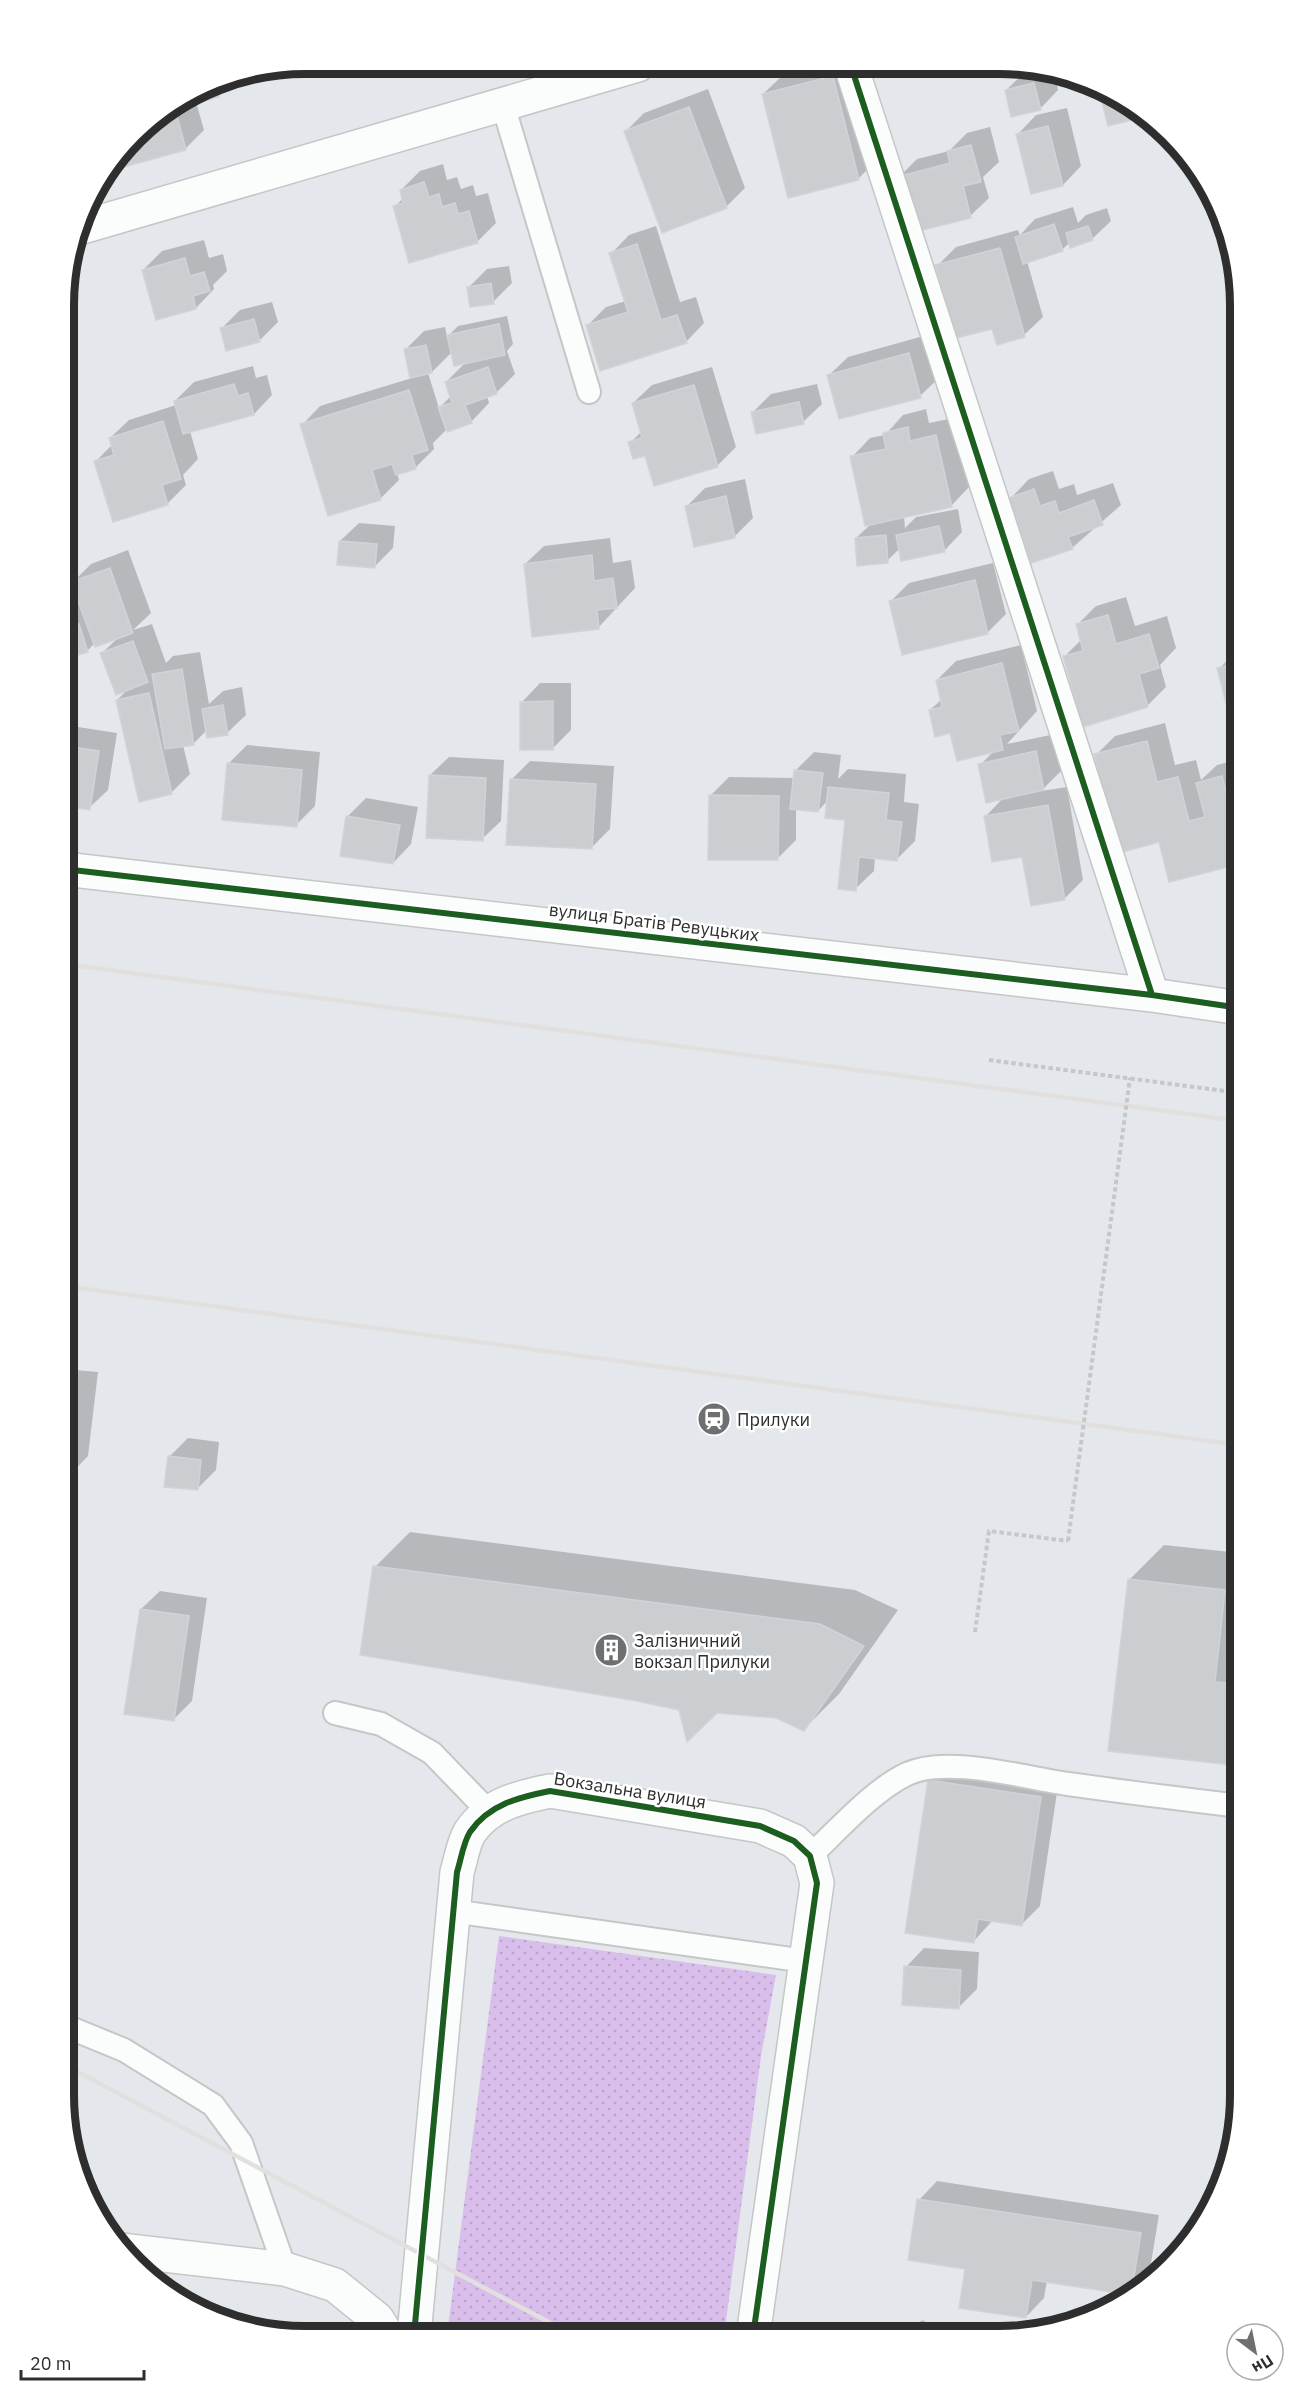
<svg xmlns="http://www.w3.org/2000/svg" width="1303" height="2400" font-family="'IBM Plex Sans',sans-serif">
	<defs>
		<pattern id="grass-dots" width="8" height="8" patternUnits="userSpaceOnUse" patternTransform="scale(1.5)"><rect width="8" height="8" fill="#d9bdeb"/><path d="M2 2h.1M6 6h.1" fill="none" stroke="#bba3ca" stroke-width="1.8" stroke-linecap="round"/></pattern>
	</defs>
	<rect width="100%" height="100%" fill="#e4e8ec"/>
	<path fill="url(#grass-dots)" d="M499,1936l277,39 -15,81 -37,280 -277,-1z"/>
	<path fill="#0003" fill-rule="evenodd" d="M820,66h34l23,94 -19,19 -95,-85 19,-18z
		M1045,68l9,2 4,20 -18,19 -34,-19 19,-18z
		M237,76l-18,20 -23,6 8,28 -19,19 -23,-36 20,-6 -1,-3 -10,3 42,-26z
		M708,89l37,99 -19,19 -101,-75 19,-19z
		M1067,108l14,58 -18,19 -45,-51 18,-19z
		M990,127l9,35 -16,15 6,21 -19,18 -72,-38 19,-19 32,-8 18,-18z
		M443,164l4,16 10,-3 4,12 12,-4 3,11 12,-3 8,30 -19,19 -82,-35 8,-9 -2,-8 19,-19z
		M1073,207l5,16 8,-8 21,-7 4,13 -19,18 -22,3 -8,8 -35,11 16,56 -19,18 -31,-8 -56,-61 19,-19 62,-17 2,5 15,-16z
		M656,226l24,76 16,-5 8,26 -18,19 -99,-16 19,-19 20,-6 -15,-47 18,-19z
		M204,240l5,18 14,-4 4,17 -14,14 1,4 -18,19 -53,-38 19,-19z
		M509,266l3,17 -19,19 -25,-14 19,-19z
		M272,302l6,20 -19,19 -37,-13 18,-18z
		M507,316l6,28 -6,7 8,23 -19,19 -9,3 2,7 -18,19 -23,6 -15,15 1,6 -18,18 -19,6 2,7 -19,19 -78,-74 18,-19 92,-28 -7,-28 19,-19 21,-4 2,10 11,-11zM452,352l15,9 -21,21 5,14 -12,12 -11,-35 4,-1z
		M927,335l12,43 -19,18 -91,-21 19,-18z
		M253,366l3,12 11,-3 5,20 -18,19 -64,17 8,28 -15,16 3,10 -19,19 -71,-43 16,-16 -2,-7 19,-18 47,-15 -1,-4 19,-19z
		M712,367l24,80 -18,18 -63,19 -9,-30 -16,-11 12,-12 -9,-28 19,-18z
		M817,384l5,20 -19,18 -51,-9 19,-19z
		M926,409l3,14 25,-5 15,69 -18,19 -47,10 1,12 11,-11 42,-8 4,23 -18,19 -44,-3 -13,13 -31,-23 15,-14 -19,-67 18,-19 15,-3 18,-20z
		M1053,471l6,18 15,-5 3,11 36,-12 8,22 -49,43 -61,-50 18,-19z
		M745,479l8,39 -19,19 -48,-30 19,-19z
		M359,523l36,3 -2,22 -19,19 -34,-26z
		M610,538l3,25 18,-3 4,28 -37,40 -73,-64 19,-18z
		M128,550l23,63 -18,17 19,-6 14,39 7,-7 27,-4 9,52 14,-13 19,-4 4,28 -19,18 -20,-3 -13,13 -11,2 7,29 -19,19 -54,-93 12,-12 -27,-35 18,-17 -25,7 -8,8 -22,7v-80l11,-4 1,4 14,-14z
		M993,563l13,51 -19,19 -97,-31 19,-19z
		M1126,597l9,29 32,-10 9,32 -16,17 6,22 -19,19 -83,-49 18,-18 -5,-14 19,-19z
		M1021,645l16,66 -30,33 48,-10 7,36 -21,21 26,-4 16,93 -19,19 -78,-83 18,-19 -24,-32 14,-14 -43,-20 -21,-21 12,-11 -5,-19 19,-19z
		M1237,650h3v95l-21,-76z
		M540,683h31v47l-19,19 -30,-47z
		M1165,723l10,42 21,-5 5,20 16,-15 23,-6v104l-80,-22 -64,-86 19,-19z
		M65,725l52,8 -9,57 -19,18 -25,-3z
		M247,745l73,7 -5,54 -19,19 -67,-62z
		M814,752l27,3 -3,24 10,-10 58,5 -2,28 15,2 -4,37 -18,18 -22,-2 -1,14 -19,18 -8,-71 -19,-18 -10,11 -22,-3v32l-19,19 -67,-63 19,-19 66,1 1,-8z
		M449,757l55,3 -3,61 -19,18 -52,-64z
		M530,761l84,5 -4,63 -19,19 -80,-68z
		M366,798l52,9 -7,37 -18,19 -46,-46z
		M64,1369l34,3 -10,84 -24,25z
		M188,1438l31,4 -3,28 -19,19 -28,-32z
		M410,1532l445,58 43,20 -59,84 -35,35 -28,-12 -96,-8 -305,-142z
		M1164,1545l76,8v211l-111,-184z
		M160,1591l47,7 -15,103 -18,18 -33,-110z
		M948,1762l111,17 -19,127 -19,19 -28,-5 -19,21 -44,-160z
		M924,1948l55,4 -2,37 -19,19 -52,-41z
		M937,2181l222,34 -10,60 -18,19 -84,-13 -3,17 -18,19 -60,-49 -47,-68z
		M922,2320l36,17h-53z"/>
	<path fill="#cbced1" stroke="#d0d3d7" stroke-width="1.5" d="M248,74l-33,10 4,13 -34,9 -2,-6 30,-19z
		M833,76l26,104 -71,18 -26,-104z
		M1034,83l7,27 -30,7 -6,-27z
		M1098,86l7,2 42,28 -39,10z
		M689,107l38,101 -65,25 -38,-102z
		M175,108l11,42 -70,19 -2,-6 31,-40 21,-13z
		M1048,126l15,60 -32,8 -15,-60z
		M971,145l10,37 -18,4 8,32 -60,15 -14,-56 53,-14 -3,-12z
		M424,182l5,15 10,-3 3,13 13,-4 3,11 11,-3 9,32 -69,20 -16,-57 10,-3 -3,-13z
		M1054,224l9,27 -40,13 -8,-27z
		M1088,226l5,14 -23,8 -4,-15z
		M637,244l24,76 16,-5 10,28 -87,28 -14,-46 42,-13 -19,-59z
		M1000,248l25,89 -28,8 -5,-16 -36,9 -21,-73z
		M185,258l5,18 14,-4 6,19 -17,5 3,13 -40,11 -14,-50z
		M491,283l3,21 -24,3 -3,-20z
		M254,319l6,23 -34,9 -6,-23z
		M499,324l6,31 -51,11 -7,-31z
		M426,345l6,28 -22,5 -6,-29z
		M909,353l12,45 -82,21 -12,-44z
		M488,367l9,27 -32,11 7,18 -25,9 -9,-25 14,-4 -7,-21z
		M234,384l4,12 10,-3 6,22 -71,19 -9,-33z
		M694,385l24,82 -64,19 -9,-30 -12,3 -5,-17 14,-4 -10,-35z
		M409,390l19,60 -16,5 4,14 -20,6 -4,-11 -20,6 9,30 -53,16 -28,-92z
		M799,402l5,22 -48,10 -5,-22z
		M163,421l18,58 -19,6 6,20 -55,17 -19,-61 20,-6 -5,-17z
		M908,427l2,14 26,-6 16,72 -87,19 -15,-70 36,-7 -3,-16z
		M1034,489l6,17 15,-5 4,12 35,-13 9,25 -35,12 5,12 -42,14 -22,-65z
		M726,496l9,42 -41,9 -9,-41z
		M939,526l6,26 -44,9 -5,-26z
		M886,535l2,28 -31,3 -2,-28z
		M339,541l38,3 -2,24 -38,-3z
		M592,555l2,26 19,-3 4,30 -20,2 2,19 -67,8 -8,-73z
		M110,568l23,65 -38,14 -24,-65z
		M975,580l13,54 -86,21 -13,-54z
		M65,614l4,13 10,-3 9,28 -23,7z
		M1108,615l8,29 33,-10 10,34 -20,6 9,33 -65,20 -20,-71 20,-5 -7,-27z
		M133,641l15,41 -32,13 -16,-42z
		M1002,663l17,68 -19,4 3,15 -46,11 -7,-28 -15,4 -6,-27 13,-3 -6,-27z
		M1240,663v83l-3,1 -20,-79z
		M182,669l12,76 -29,4 -13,-75z
		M149,693l23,101 -33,8 -23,-102z
		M553,701v49h-33v-48z
		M223,705l5,30 -21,3 -5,-29z
		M1147,741l10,41 21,-5 11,44 16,-4 -9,-34 26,-7 18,69v19l-71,18 -10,-40 -40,11 -25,-99z
		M65,746l34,5 -9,59 -26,-4z
		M1036,751l8,39 -58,13 -8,-39z
		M227,763l75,7 -5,57 -75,-7z
		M794,770l29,3 -5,39 -28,-3z
		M429,775l57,3 -3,63 -57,-3z
		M510,779l86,5 -4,65 -86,-4z
		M828,787l61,6 -3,27 16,2 -5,39 -38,-4 -3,34 -18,-2 7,-69 -20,-2z
		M709,795l70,1 -1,64h-70z
		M1048,805l17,95 -34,6 -9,-49 -30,5 -8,-46z
		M346,816l54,9 -7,39 -53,-8z
		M64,1398l7,1 -7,68z
		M168,1456l33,4 -3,30 -34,-3z
		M373,1566l447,58 44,22 -60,85 -28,-13 -59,-5 -30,29 -8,-32 -42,-9 -277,-46z
		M1128,1579l97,11 -10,92 25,2v82l-132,-15z
		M140,1609l49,7 -15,105 -50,-7z
		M928,1780l113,17 -19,129 -44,-7 -4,24 -69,-10z
		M904,1966l57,4 -2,39 -57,-4z
		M917,2199l224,34 -10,62 -99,-15 -6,38 -67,-10 6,-39 -57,-9z"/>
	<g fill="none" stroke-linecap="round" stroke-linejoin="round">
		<defs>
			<path id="service" d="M503,105l86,287
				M335,1713l46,11 51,29 57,59
				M810,1856c28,-26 63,-66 97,-82 40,-19 118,4 161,10 57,8 114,15 172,22
				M452,1911l354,50
				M63,2025l61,25 89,55 28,38 44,126"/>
			<path id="minor" d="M851,66l301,929
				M79,228l559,-163
				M64,869l1088,126 88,13
				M121,2250l164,19 50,16 42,34 10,16
				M414,2335l43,-463c4,-12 6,-29 13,-40 19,-28 50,-35 80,-41l210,35 34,15 16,15 7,27 -64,453"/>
		</defs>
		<use href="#service" stroke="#c5c6c6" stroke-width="26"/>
		<use href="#minor" stroke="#c5c6c6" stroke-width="36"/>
		<path stroke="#c7c7c8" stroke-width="4" stroke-dasharray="4.5 3" stroke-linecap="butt" d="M989,1060l251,33
			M975,1632l14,-101 79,10"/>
		<use href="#service" stroke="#fbfcfc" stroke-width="22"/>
		<use href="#minor" stroke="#fbfcfc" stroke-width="33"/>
		<path stroke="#e1e0de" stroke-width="4.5" d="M64,964l1176,157
			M64,1286l1176,159
			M63,2064l512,272"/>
		<path stroke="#c7c7c8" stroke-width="4" stroke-dasharray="4.5 3" stroke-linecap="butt" d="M1068,1541l62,-463"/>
		<defs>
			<path id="cycleway" d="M851,66l301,929
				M64,869l1088,126 88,13
				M414,2335l43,-463c4,-12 6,-29 13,-40 19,-28 50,-35 80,-41l210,35 34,15 16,15 7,27 -64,453"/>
		</defs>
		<use href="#cycleway" stroke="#fff" stroke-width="10"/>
		<use href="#cycleway" stroke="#1b5e20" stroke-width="6"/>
	</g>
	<defs>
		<symbol id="station-disc" viewBox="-11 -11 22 22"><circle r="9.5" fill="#6e6f70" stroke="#fff"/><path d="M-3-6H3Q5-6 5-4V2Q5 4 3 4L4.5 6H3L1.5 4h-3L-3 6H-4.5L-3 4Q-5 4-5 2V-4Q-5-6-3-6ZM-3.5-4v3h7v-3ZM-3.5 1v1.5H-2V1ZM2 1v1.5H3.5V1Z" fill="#fff"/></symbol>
		<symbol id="building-disc" viewBox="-11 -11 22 22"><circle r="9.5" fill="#6e6f70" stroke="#fff"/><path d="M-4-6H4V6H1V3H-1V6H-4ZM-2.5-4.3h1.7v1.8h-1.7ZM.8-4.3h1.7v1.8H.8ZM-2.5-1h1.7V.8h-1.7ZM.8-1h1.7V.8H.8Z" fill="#fff"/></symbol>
	</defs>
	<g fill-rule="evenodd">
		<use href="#station-disc" x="695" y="1400" width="38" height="38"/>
		<use href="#building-disc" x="592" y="1631" width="38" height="38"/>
	</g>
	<g text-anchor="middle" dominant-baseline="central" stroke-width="5" stroke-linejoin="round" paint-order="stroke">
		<g font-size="18" fill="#2e2e2e" stroke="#fff">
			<text transform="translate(654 922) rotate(7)">вулиця Братів Ревуцьких</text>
			<text transform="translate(630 1790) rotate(9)">Вокзальна вулиця</text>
		</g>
		<g font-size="18" fill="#2e2e2e" stroke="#fff" text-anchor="start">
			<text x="737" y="1419">Прилуки</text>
			<text x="634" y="1640">Залізничний<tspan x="634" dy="21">вокзал Прилуки</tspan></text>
		</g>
	</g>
	<path d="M0 0H1303V2400H0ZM305 74H999A231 231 0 0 1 1230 305V2095A231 231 0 0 1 999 2326H305A231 231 0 0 1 74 2095V305A231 231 0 0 1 305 74Z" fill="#fff" fill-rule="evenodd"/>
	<path fill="none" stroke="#2e2e2e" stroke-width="8" d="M305 74H999A231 231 0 0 1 1230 305V2095A231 231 0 0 1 999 2326H305A231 231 0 0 1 74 2095V305A231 231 0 0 1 305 74Z"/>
	<g transform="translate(1255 2352) rotate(148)"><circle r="28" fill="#ffffff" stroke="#ababab" stroke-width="1.5"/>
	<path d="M0-4.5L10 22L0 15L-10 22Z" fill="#6e6f70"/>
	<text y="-9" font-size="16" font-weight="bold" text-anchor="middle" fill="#2e2e2e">Пн</text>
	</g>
	<path d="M21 2370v9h123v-9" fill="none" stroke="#2e2e2e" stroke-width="3"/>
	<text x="30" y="2370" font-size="18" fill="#2e2e2e" stroke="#ffffff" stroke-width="4.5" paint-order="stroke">20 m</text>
</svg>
